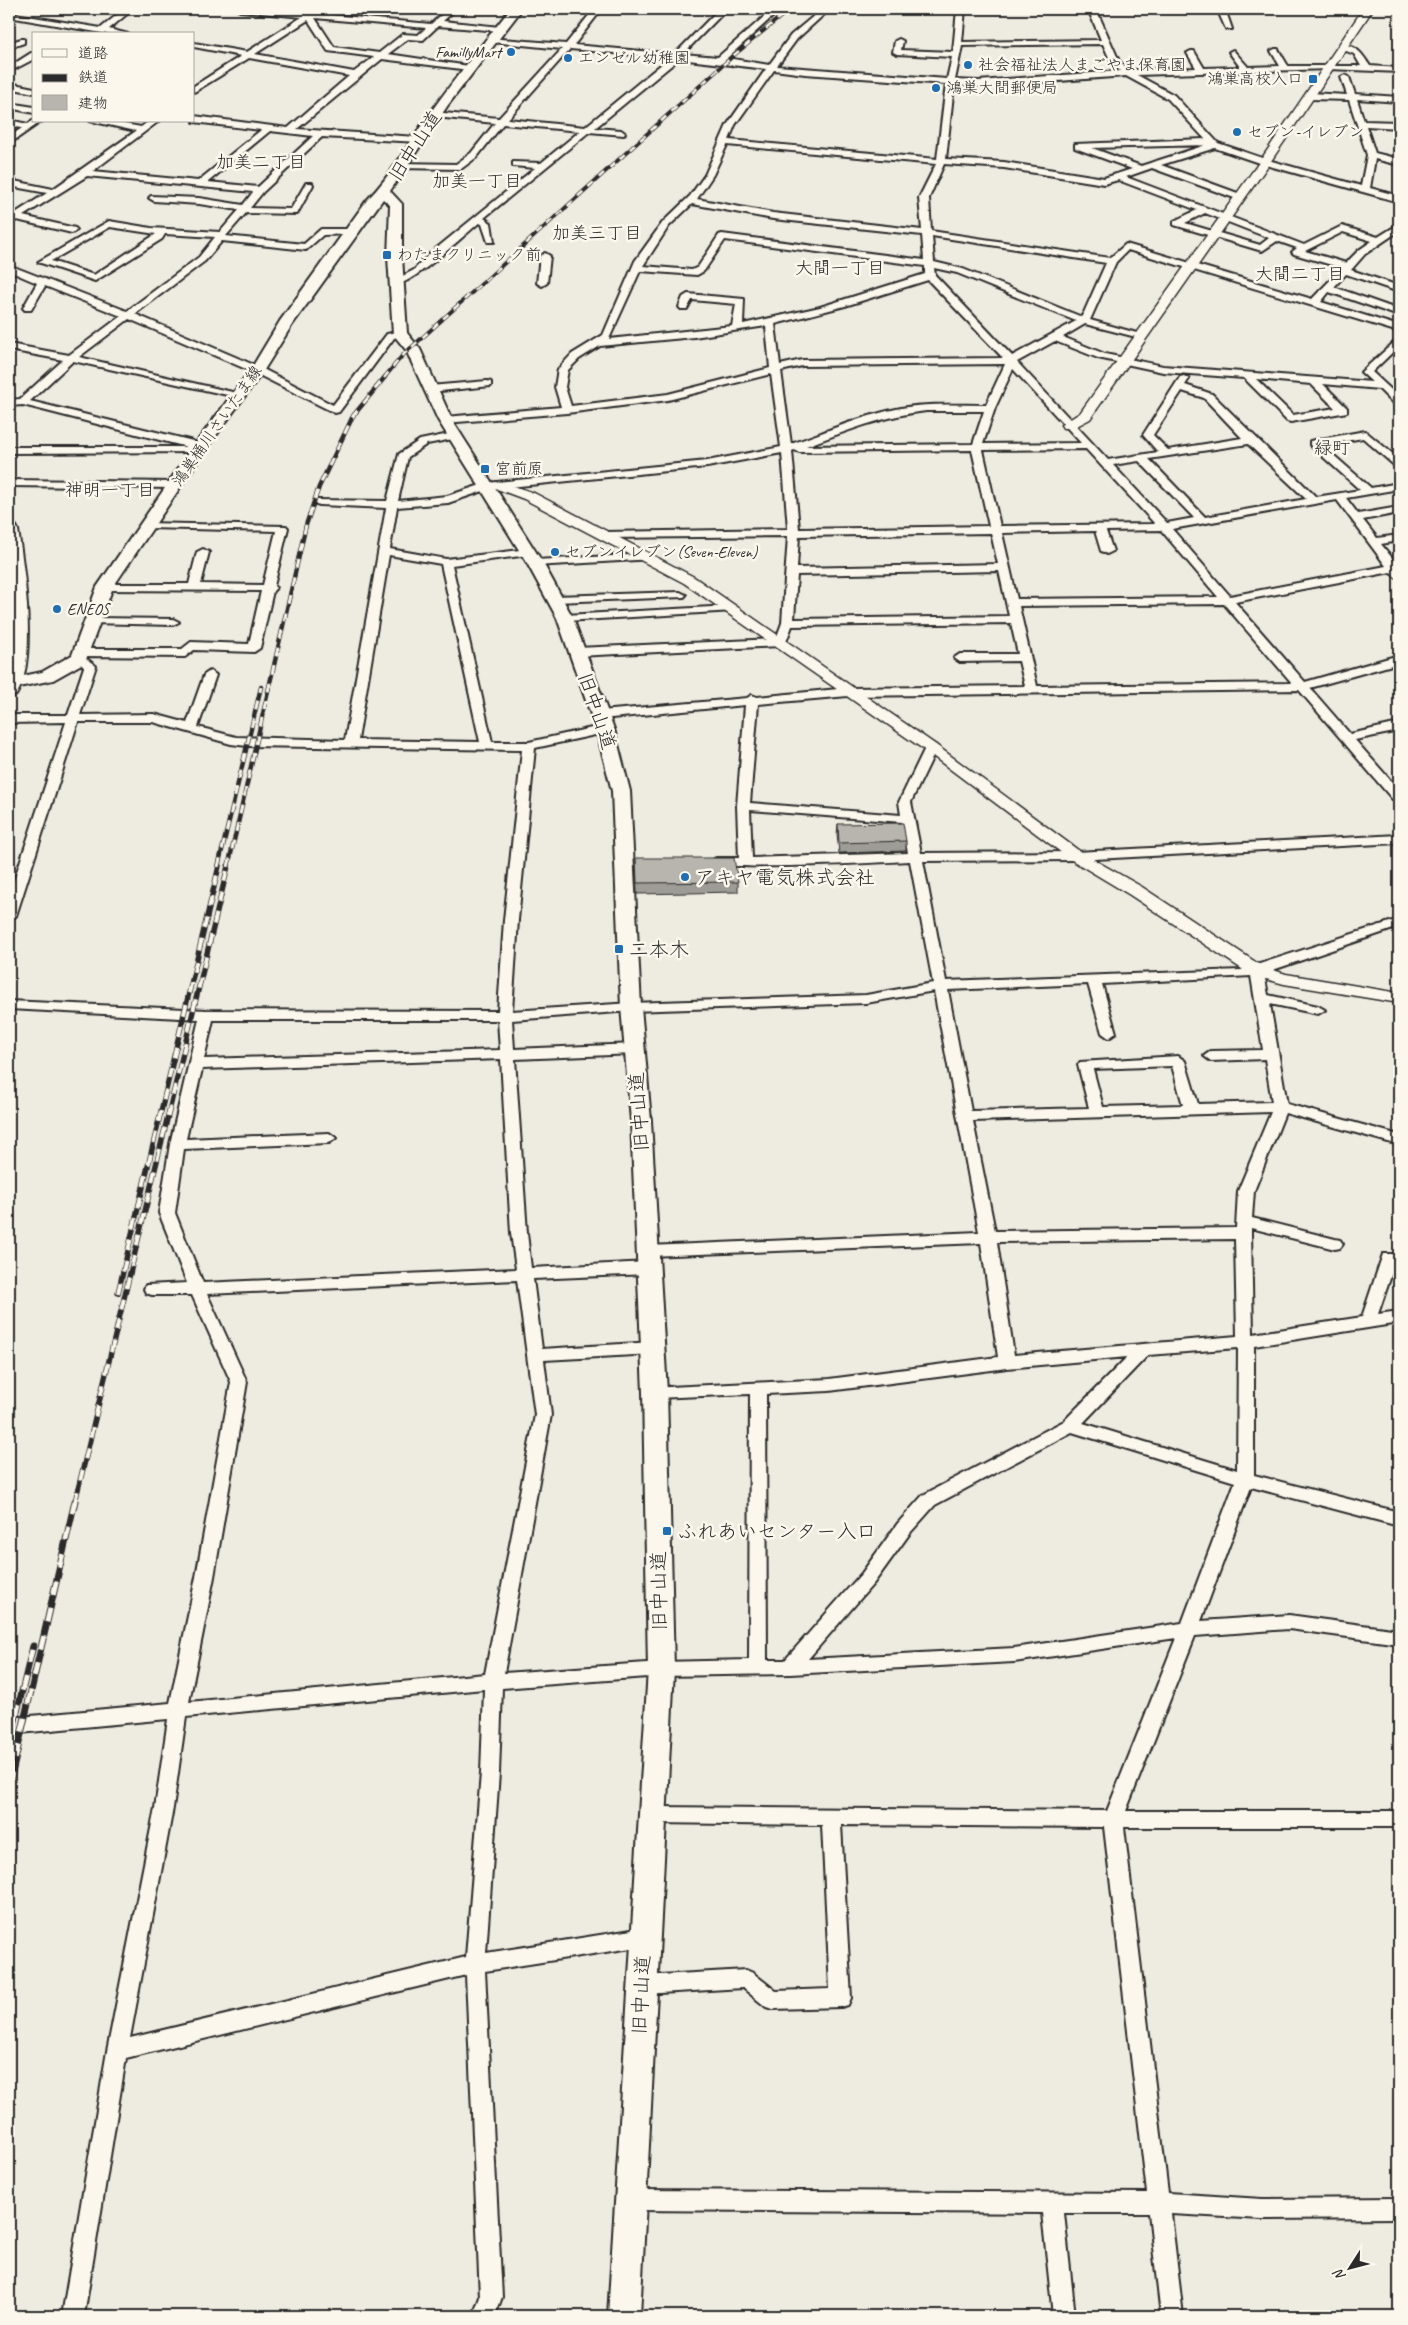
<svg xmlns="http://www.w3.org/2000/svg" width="1408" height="2325" font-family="Caveat,'Klee One',sans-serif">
	<rect width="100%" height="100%" fill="#eeebe0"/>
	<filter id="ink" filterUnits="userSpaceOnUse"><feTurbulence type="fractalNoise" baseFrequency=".02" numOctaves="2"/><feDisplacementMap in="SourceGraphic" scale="10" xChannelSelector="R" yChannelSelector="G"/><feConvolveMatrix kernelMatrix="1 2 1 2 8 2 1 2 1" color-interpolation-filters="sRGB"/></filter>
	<g filter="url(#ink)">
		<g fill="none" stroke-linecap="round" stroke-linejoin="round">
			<defs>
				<path id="minor" d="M124,9h9l-24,20 19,5h-20l-99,-17v-4l92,15z
					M236,9h28l167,15 17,-15h8l-13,12 57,6 4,2 -4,2 -62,-5 -15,14 -15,-1 -20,15 81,12 4,2 -4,2 -87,-11 -85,70 120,8 4,3 -1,2 -98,-5 -59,55 -13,16 41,1 15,-26h6l1,2 -16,29 -51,-1 -20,23 78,8 17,-15h31l5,3 -2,2 -32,1 -17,15 -84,-9 -17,20 -70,53 126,54 72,37 54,-71 13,-3 5,3 -11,4 -55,74 -4,1 -82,-41 -124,-53 -50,38 162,37v4l-168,-37 -43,40 163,40 9,7v4l-193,1v-6h178l-164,-42 -14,1v-6l11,-1 43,-39 -54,-10v-6l60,11 52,-39 -76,-30 -14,24h-6l-2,-2 14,-25 -28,-12v-6l118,46 72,-54 16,-20 -50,-3 -3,5 -67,42 -57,-19 71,-41 42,7 69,4 19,-22 -40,-6 -45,-3 -5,-3 2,-2 48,2 44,7 10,-13 -166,-16 -64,40 52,12 2,2 -5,3 -55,-13 -8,4v-7l38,-24 -38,-7v-6l44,9 83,-58 -46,-10h19l32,6 8,-6h10l-66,50 105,10 63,-51 -67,-8v-6l94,12 61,-52 -100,-18 -55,34v-6l47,-30 -47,-9v-4l53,9 55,-35 -62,-6zM315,18l111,10 -8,7 -15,-1 -24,19 -45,-6zM308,20l20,31 46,6 -20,15 -99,-18zM270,131l43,5 -55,51 -50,-5zM110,227l46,7 -62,41 -43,-14z
					M594,9h8l-28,36 101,9 44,-45h8l-44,45 35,3 55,-48h8l-54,49 42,7 22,-30 31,-26h8l-33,30 -20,27 170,13 5,-22 -55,-3 -4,-2 2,-11 4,-2 4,2 -2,9 52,2 4,-43h8l-3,33 139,-2 -13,-31h8l23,52 10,9 67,-2 -9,-15 4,-2h3l10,17 36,-1 -11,-15 4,-2 15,17 32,-1 -9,-15 4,-2h3l10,17h73l-7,-12 -13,-5v-4c15,-1 22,10 29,21l29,2v4l-70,-3 -192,6 37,20 44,48 50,17 93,26 6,-31 -18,-55 -39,-1 -4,-3 4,-3 37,2 -6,-18 4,-2 4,2 6,17 44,3v5l-42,-3 7,22 35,1v6l-33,-2 9,27 24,6v6l-24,-6 -5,29 29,8v6l-137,-38 -47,-16 -54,17 82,30v4h-6l-85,-31 -26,9 178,68 38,-19 36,11 21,-13v7l-34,23 -14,16 48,16v6l-53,-18 -12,13 65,23v6l-70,-24 -8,10 78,24v6l-271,-82 -12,12 -26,58 54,15v4l-59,-15 -22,13 42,17 58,12 209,16 -11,-10 38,-34v8l-27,26 27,25v9l-4,-1 -16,-16 -56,-5 24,24v4l-56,10 -4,-1 -43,-43 -81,-6 -65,-14 -43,-17 -38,21 91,98 50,-8 -15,-17 37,-58 4,-1 5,3 -4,6 27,9 104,103 44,-7 -50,-45v-4l55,-10 34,28v8l-4,-1 -32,-28 -41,7 49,43 28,-5v6l-53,9 12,16 41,-7v6l-36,7 14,18 22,-3v6l-18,3 16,20h2v14l-4,-1 -4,-5 -156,30 70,80 94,-27v8l-89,25 40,46 49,-11v8l-44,9 44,50v12l-5,-1 -95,-111 -451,6 -90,8 -8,99 151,12 -2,-13 26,-54 6,-4 4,1 2,3 -26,54 10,51 155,-1 323,-17v8l-323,17 -153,1 23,120 295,-11 158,-51v8l-135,46 4,22 50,11 7,4 -7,4 -48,-10 17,100 112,31v10l-114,-32 -31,78 -2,27 83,21 5,1 3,4 -3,4 -5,1 -84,-21v5l2,101 109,-17 21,-63h12l2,4 -19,56 21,-3v12l-145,23v129l145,37v14l-148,-39 -50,134 88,-6 110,15v14l-110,-15 -94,7 -69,175h273v16h-275l44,366 94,6 137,-1v20l-137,1 -91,-5 12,102h-22l-12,-103h-85l11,103h-22l-11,-103 -412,-3 -8,-3 -3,-7 3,-7 8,-3 517,3 -43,-366 -263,-2 10,173 -3,7 -7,2 -68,2 -7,-2 -23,-19 -100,6 -7,-3 -3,-6 3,-6 7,-3 103,-6 7,3 23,18 54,-2 -8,-164 -168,-2 -7,-2 -3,-6 3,-6 7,-2 453,4 69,-173 -162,24 -224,12 -129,2 -159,12 -3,85 -13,180 158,-25 7,3 3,6 -3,6 -7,3 -159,25 17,326 -7,19h-22l7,-19 -14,-322 -340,83 -42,258h-22l45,-265 48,-243 13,-89 -159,15v-16l161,-15 26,-126 35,-195 -39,-87h-40l-6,-2 -2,-4 2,-4 41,-2 -28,-70 11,-69 29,-125 -190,-10v-8l198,9 291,1 6,-91 18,-170 -275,-4 -16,-2 -78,-22h-75l-62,194 -7,4v-24l57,-174 -57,1v-8h59l16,-48 -11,-9 5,-3 -2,-3 2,-3h104l9,-7 58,2 12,-53 -156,-1 -6,-3 6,-3h84l8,-32 6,-3 6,3 -8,32 62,1 13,-54 -128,-3 -4,-1v-4l142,3 2,2 -14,58 2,2 -3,3 -13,57 -6,4 -60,-2 -9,7 -102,-1 13,10 -16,49 74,-1 33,9 17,-48 6,-4 6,4 -18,52 38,10 109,3 41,-232 -66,-3 -4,-1v-4l71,1 12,-47 21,-14 34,-7 4,1v4l-31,6 -19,13 -10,44 49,-5 40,-13 220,-22 74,-14 -10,-73 -103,26 -101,13 -122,10 -5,-3 5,-3 116,-10 -6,-20 3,-18 14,-15 31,-19 32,-74 28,-39 27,-26 15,-21 22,-50 39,-56 -87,-10 -84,69 26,2 4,3 -1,2 -35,-3 -105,86 7,5 3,19h-6l-6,-18 -3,-1c-15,12 -69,64 -84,61v-4l19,-10 13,-14 108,-88 -22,-2v-4l28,1 39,-32 -77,-7 -26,33 -16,12 -65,-1v-4l3,-1 57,1 15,-11 24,-30 -60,-6 -3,-1v-4l67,6 63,-69 -71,-7 -4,-2 1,-2 78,6zM1103,44l8,18 9,9 -142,10 -23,-1 7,-34zM570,49l99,9 -84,69 -77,-8zM774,70l31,4 141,10 -9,75 -208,-19 6,-15zM1126,76l42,23 37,40 -130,5v4l57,21 -28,9 -100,-16 -58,-3 8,-74 24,2zM1209,144l-68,22 -49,-18 114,-3zM727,145l209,19 -17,34 3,32 -149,-17 -76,-14 16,-24zM944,164l60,4 100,16 14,-4 79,30 -23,11v4l88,26 15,-10 20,7 -5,4 2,2 48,14 -30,31 -186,-55 -16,14 -179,-27 -2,-33zM692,204l81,15 149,16 2,25 -202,-26 -3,1 -21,32 -6,3 -49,-4 26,-40zM1205,213l64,25 -9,7 -75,-22zM1343,232l29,9 -13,9 -13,13 -41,-12zM932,236l174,27 -24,54 -119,-48 -29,-7zM725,240l200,26v8l-105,33 -77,17 1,-25 -56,-5 -5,3 -4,10 2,2h6l5,-9 44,4 -4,22 -123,13 31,-68 57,4 7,-4zM934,268l23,5 119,48 -64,35 -77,-81zM928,280l75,78 -201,2 -22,5 -5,-41 70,-18zM766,326l4,42 -102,26 -97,12 -6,-19 3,-17 11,-11 21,-13 94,-9zM1005,364l-19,41c-28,0 -57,-2 -85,3 -37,7 -73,23 -110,36l-10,-73 21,-5zM1013,369l68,74 -98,1 12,-36zM1256,379l55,5 24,24 -42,7zM1182,391l22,7 38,40 -74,12 -15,-15zM926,411h58l-11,33 -167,2c40,-15 78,-30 120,-35zM1248,444l58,55 -101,18 -56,-58zM1086,449l69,75 -155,2 -17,-76zM794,450l5,2 173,-2 17,76 -190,3 -7,-78zM782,453l6,76 -183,3 -6,3 6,3 183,-2 -6,87 -6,16 -199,9 -6,4 6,4 203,-10 6,-4 6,-16 219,-3 7,31h-58l-6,4 6,4 59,-1 6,25 -177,2 -91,9 -5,-2 -5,3 -146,13 -6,4 6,4 144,-14 -8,101 2,52h-23l-7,4c9,10 176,0 201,-1l23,122 -67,12 -235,8 -119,8 6,-91 17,-172 74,-16 2,-3 -6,-4 -76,17h-37l-40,-177 76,-10 6,-3 -6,-3 -82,10 -56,-10 7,-42 51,-4 41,-14 218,-22zM1139,461l55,57 -27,5 -54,-58zM1337,500l49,66 -156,30 -58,-67zM1161,530l57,67 -201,2 -15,-66 93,-2 6,20 6,3 6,-3 -7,-20zM991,533l7,31 -201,4 2,-32zM389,555l52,9 39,178 -122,-2zM999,571l10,45 -215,3 3,-44zM1224,604l68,79 -255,3 -18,-80zM750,810l152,12 6,31 -156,5zM1251,976l12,74 -52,1 -7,5 7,5 54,-2 7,43 -74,2 -13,-43 -7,-5 -98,6 -2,3 11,43 -118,3 -23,-121 140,-6 14,49 7,5 7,-5 -14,-49zM934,991l45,241 -331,14 -5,1 -3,4 3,4 5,1 333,-13 17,114 -169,22 -180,9 -2,4 2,4 6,2 95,-4 -1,266 -88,2 -157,11 47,-258 -7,-55 109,-6 6,-2 2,-4 -2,-4 -6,-2 -111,7 -9,-70 115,-5 6,-2 2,-4 -2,-4 -6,-2 -117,6 -4,-35 -12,-174 120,-5 7,-5 -7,-5 -121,5 -2,-29 119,-9 235,-8zM213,1020h285l2,30 -296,9zM501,1059l10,174 5,36 -313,14 -28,-70 9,-64 145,-6 7,-5 -7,-5 -143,6 16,-70zM1172,1066l11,39 -80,2 -10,-38zM1271,1112l-33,79 -2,37 -241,3 -22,-110zM1235,1239l2,97 -223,19 -17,-113zM517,1280l18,135 -50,259 -296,28 25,-125 33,-195 -40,-88zM1238,1348l-1,122 -154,-47 65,-68zM1127,1357l-63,64 -141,74 -25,28 -36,50 -77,87h-18l-1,-266 63,-3 178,-23zM1072,1432l163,50 -53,141 -168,25 -206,11 66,-76 36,-50 25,-28zM484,1689l-3,84 -15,184 -336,81 43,-230 13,-91z
					M1217,9h8l7,20h-6z
					M21,39h3v4l-15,5v-5z
					M31,53h3v6l-25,13v-5z
					M9,83l25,5v5l-25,-5z
					M9,103l25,4v6l-25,-5z
					M9,120l19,4 6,-4 8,1 -33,23v-7l13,-9 -13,-2z
					M545,253l5,3 -3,27 -5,3 -5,-3 3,-27z
					M487,381l4,1v4l-61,6 -5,-3 5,-3z
					M9,480l166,2 5,3 -5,3 -166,-2z
					M649,554l6,3 -2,2 -118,7 -6,-3 6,-3z
					M680,592l6,3 -2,2 -129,5 -6,-3 6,-3z
					M730,606l4,1v4l-169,10 -6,-3 6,-3z
					M94,618l79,1 6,3 -6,3 -83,-2 -2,-2z"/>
				<path id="tertiary" d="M1363,9h10l-104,155 -179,255 -17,9h-10l-2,-3 19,-12 180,-252z
					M502,482l32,11 160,84 242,168 146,108 60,34 121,80 23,7 113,19v10l-115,-19 -33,-9 -121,-80 -60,-36 -144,-108 -242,-168 -160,-84 -27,-10 -2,-3 2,-3z"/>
				<path id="secondary" d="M510,9h12l-74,96 -58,86 12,13v53l5,76 13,16 32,71 91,143 30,55 41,111 16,62 11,216 10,114 16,271 7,277 -34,647h-32l40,-647 -5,-277 -12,-271 -10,-114 -9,-216 -16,-62 -39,-111 -30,-55 -89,-143 -32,-70 -13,-16 -5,-77 2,-52 -7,-6 -91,126 -28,45 -60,82 -91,135 -28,75 -32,18 -44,9v-10l33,-7 30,-17 25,-68 96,-140 58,-78 29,-48 87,-121c24,-24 41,-56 61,-84 26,-37 55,-72 82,-107z"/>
				<path id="trunk" d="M9,524l7,2 2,4c6,39 20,133 -2,165l-7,2z"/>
			</defs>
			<use href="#minor" stroke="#2b2b2b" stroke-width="4"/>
			<use href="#tertiary" stroke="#2b2b2b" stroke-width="3"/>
			<use href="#secondary" stroke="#2b2b2b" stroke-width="4"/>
			<use href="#trunk" stroke="#2b2b2b" stroke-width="4"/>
			<use href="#minor" fill="#fbf7ec" fill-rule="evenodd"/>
			<use href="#tertiary" fill="#fbf7ec" fill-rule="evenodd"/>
			<use href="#secondary" fill="#fbf7ec" fill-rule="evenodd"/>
			<use href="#trunk" fill="#fbf7ec" fill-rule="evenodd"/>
			<defs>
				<path id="rail-far3" d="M384,378l18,-22 332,-301 56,-46"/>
				<path id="rail-far2" d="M218,867l43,-180
					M228,867l78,-342 13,-38 34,-71 32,-39"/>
				<path id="rail-far1" d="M118,1293l101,-427
					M75,1502l153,-636"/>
				<path id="rail" d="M9,1745l24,-99
					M9,1786l66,-285"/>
			</defs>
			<use href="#rail-far3" stroke="#2b2b2b" stroke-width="4"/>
			<use href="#rail-far2" stroke="#2b2b2b" stroke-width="4.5"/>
			<use href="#rail-far1" stroke="#2b2b2b" stroke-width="5.5"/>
			<use href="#rail" stroke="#2b2b2b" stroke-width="7"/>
			<use href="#rail-far3" stroke="#fbf7ec" stroke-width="2.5" stroke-dasharray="7" stroke-linecap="butt"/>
			<use href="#rail-far2" stroke="#fbf7ec" stroke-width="3" stroke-dasharray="9" stroke-linecap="butt"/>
			<use href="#rail-far1" stroke="#fbf7ec" stroke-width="4" stroke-dasharray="11" stroke-linecap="butt"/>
			<use href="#rail" stroke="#fbf7ec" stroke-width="5" stroke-dasharray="14" stroke-linecap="butt"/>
		</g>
		<path fill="#9e9c96" stroke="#2b2b2b" d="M838,824l68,17v10l-67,2 -2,-19z
			M636,858l102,24v10l-101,2z"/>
		<path fill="#b8b5ae" stroke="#2b2b2b" d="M903,823l3,18 -67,2 -1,-19z
			M636,858h98l4,24 -101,1z"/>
	</g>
	<g fill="#1f6fb2" stroke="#fbf7ec" stroke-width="2">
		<circle cx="511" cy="52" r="5"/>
		<circle cx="568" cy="58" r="5"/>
		<circle cx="968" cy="65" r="5"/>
		<rect x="1308" y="74" width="10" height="10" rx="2.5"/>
		<circle cx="936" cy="88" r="5"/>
		<circle cx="1237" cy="132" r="5"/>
		<rect x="382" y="250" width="10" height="10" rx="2.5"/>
		<rect x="480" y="464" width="10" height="10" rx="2.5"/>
		<circle cx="555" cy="552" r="5"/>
		<circle cx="57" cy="609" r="5"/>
		<circle cx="685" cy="877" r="5"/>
		<rect x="614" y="944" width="10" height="10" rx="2.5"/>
		<rect x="662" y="1526" width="10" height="10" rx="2.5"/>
	</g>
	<g text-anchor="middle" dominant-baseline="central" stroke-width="5" stroke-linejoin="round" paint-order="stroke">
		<g font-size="16" fill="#2b2b2b" stroke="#fbf7ec" text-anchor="start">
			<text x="501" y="52" text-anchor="end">FamillyMart</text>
			<text x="578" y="58">エンゼル幼稚園</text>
			<text x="978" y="65">社会福祉法人まごやま保育園</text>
			<text x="1303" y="79" text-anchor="end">鴻巣高校入口</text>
			<text x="946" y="88">鴻巣大間郵便局</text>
			<text x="1247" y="132">セブン-イレブン</text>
			<text x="397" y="255">わたまクリニック前</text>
			<text x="495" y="469">宮前原</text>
			<text x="565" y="552">セブンイレブン(Seven-Eleven)</text>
			<text x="67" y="609">ENEOS</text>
		</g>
		<g font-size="16" fill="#2b2b2b" stroke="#fbf7ec">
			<text transform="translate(217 426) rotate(-55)">鴻巣桶川さいたま線</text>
		</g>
		<g font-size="18" fill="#2b2b2b" stroke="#fbf7ec">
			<text x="261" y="162">加美二丁目</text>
			<text x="477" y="181">加美一丁目</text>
			<text x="597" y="233">加美三丁目</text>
			<text x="840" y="268">大間一丁目</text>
			<text x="1300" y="274">大間二丁目</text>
			<text x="1332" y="448">緑町</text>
			<text x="110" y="490">神明一丁目</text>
		</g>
		<g font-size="20" fill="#2b2b2b" stroke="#fbf7ec">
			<text transform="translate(415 146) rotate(-57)">旧中山道</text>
			<text transform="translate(597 711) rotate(71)">旧中山道</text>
			<text transform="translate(639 1112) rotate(-94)">旧中山道</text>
			<text transform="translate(659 1591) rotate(-91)">旧中山道</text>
			<text transform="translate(641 1995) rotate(-87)">旧中山道</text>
		</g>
		<g font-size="20" fill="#2b2b2b" stroke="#fbf7ec" text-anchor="start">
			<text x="695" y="877">アキヤ電気株式会社</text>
			<text x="629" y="949">二本木</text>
			<text x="677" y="1531">ふれあいセンター入口</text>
		</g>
	</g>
	<rect width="1408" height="2325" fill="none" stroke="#fbf7ec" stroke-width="30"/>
	<rect x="15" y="15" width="1378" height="2295" fill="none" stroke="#2b2b2b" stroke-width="2" filter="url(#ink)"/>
	<rect x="32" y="32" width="162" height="90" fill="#fbf7ec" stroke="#a8a59f"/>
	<rect x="42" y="49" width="25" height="8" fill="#fbf7ec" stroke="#a8a59f"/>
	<text x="78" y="58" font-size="15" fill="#2b2b2b">道路</text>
	<rect x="42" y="74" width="25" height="8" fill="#2b2b2b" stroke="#a8a59f"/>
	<text x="78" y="82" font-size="15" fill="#2b2b2b">鉄道</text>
	<rect x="42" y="95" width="25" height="15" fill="#b8b5ae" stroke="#a8a59f"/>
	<text x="78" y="108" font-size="15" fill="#2b2b2b">建物</text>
	<g transform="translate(1350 2268) rotate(234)" stroke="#fbf7ec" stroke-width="4" paint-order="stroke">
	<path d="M0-4L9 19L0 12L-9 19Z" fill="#2b2b2b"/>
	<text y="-8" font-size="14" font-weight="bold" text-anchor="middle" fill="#2b2b2b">N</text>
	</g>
</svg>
